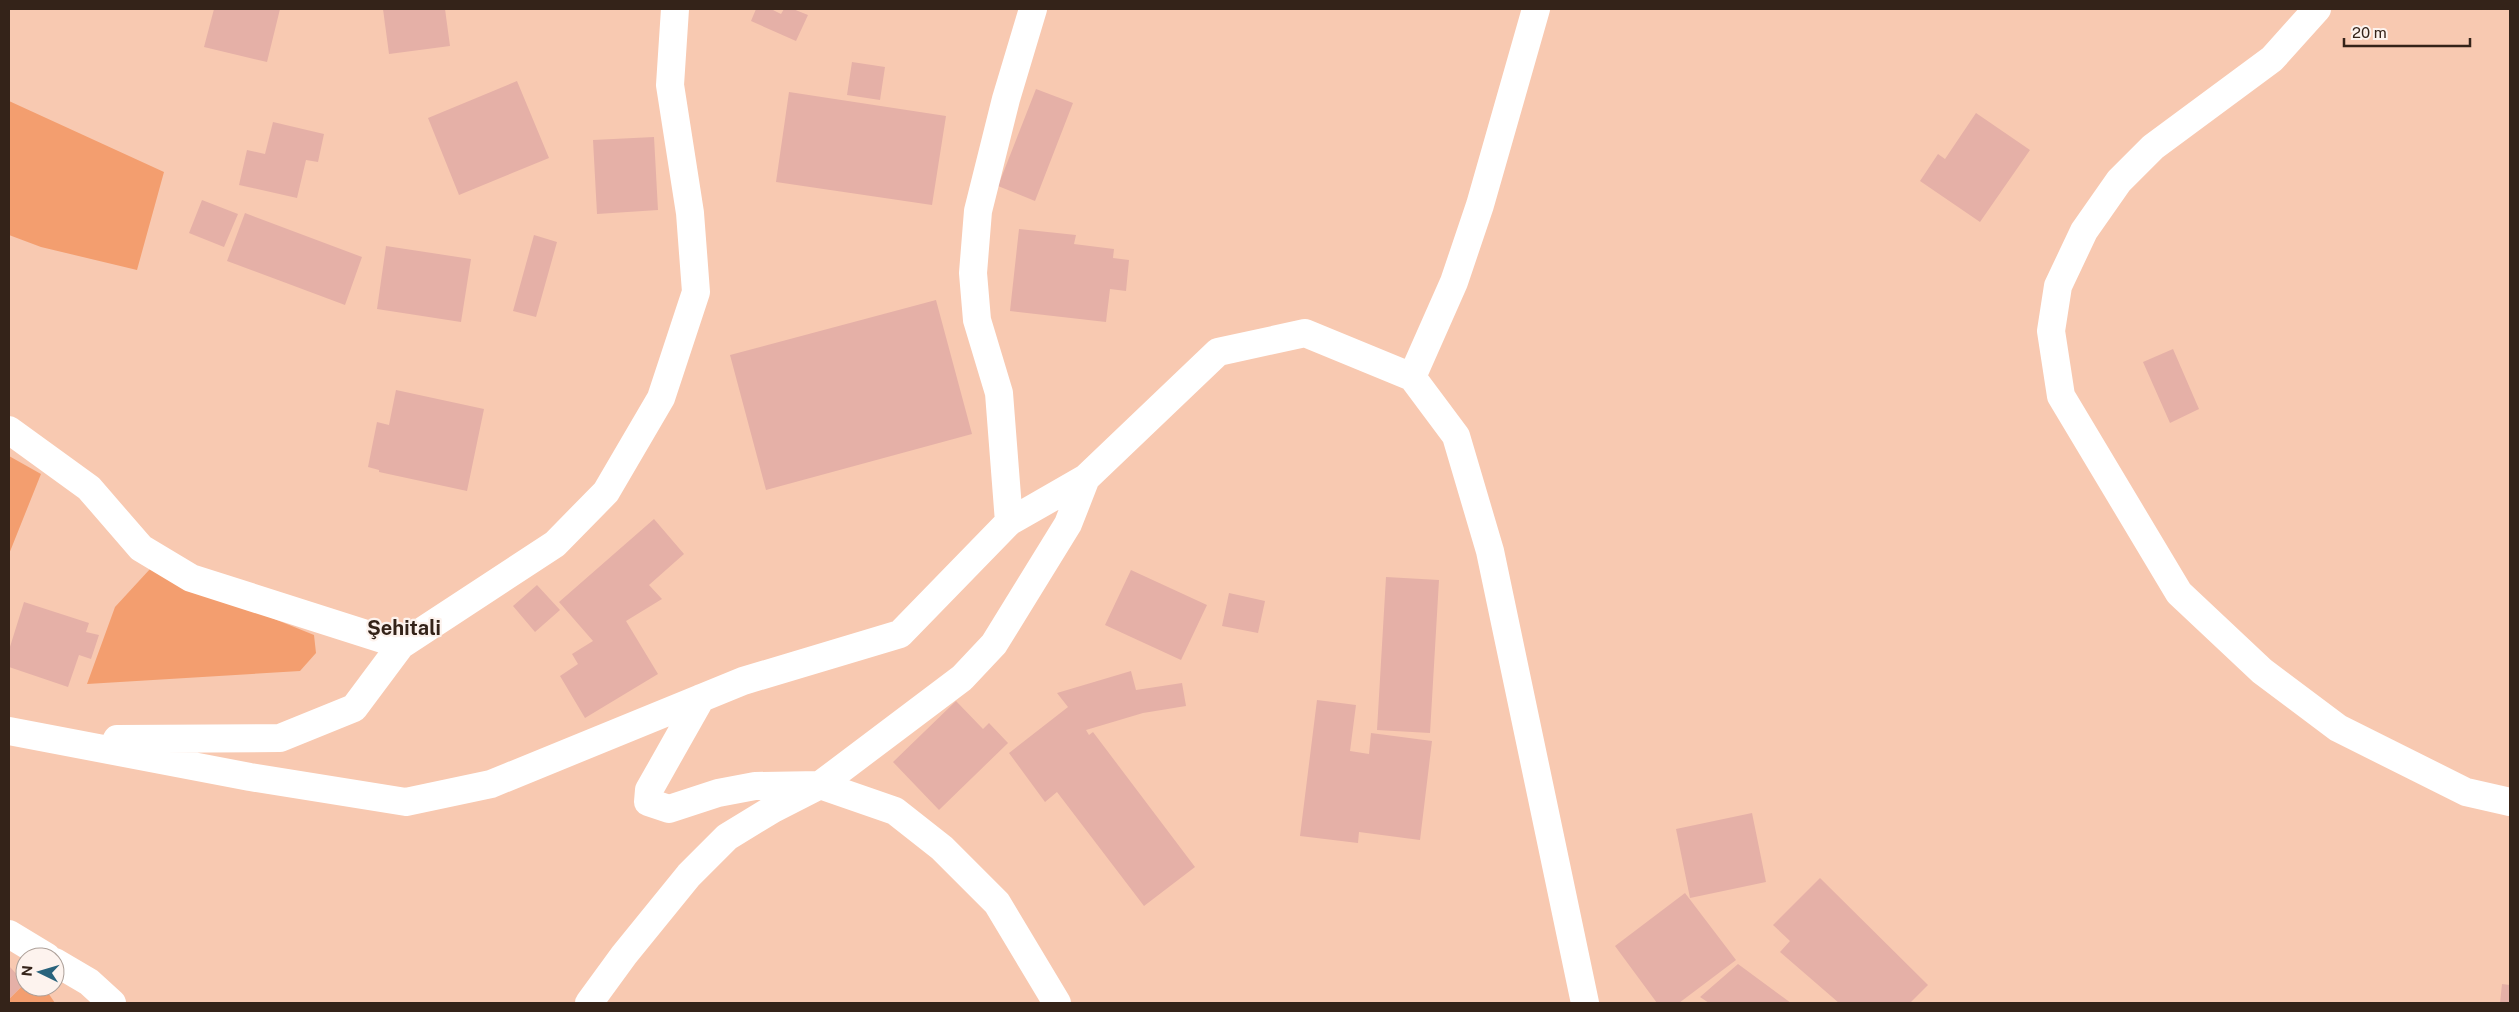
<svg xmlns="http://www.w3.org/2000/svg" width="2519" height="1012" font-family="'Public Sans',sans-serif">
	<rect width="100%" height="100%" fill="#f8c9b1"/>
	<path fill="#f39e6f" d="M9,101l155,71 -27,98 -96,-23 -32,-12z
		M9,456l32,18 -32,80z
		M150,569l164,66 2,18 -16,18 -213,13 28,-77z
		M25,983v4h19l11,16h-46v-4z"/>
	<path fill="#e5b0a7" d="M214,9h66l-13,53 -63,-15z
		M383,9h62l5,37 -61,8z
		M756,9h15l10,5 3,-5h9l15,6 -12,26 -45,-20z
		M852,62l33,5 -5,33 -33,-5z
		M517,81l32,77 -90,37 -31,-77z
		M1036,89l37,14 -38,98 -37,-15z
		M789,92l157,24 -14,89 -156,-23z
		M1976,113l54,37 -50,72 -60,-41 18,-27 7,5z
		M273,122l51,12 -6,28 -12,-2 -9,38 -58,-13 8,-35 18,4z
		M654,137l4,73 -61,4 -4,-74z
		M202,200l36,14 -14,33 -35,-14z
		M245,213l117,44 -17,48 -118,-44z
		M1019,229l57,6 -2,9 40,5 -1,9 16,2 -3,31 -16,-2 -4,33 -96,-11z
		M534,235l23,7 -21,75 -23,-6z
		M386,246l85,13 -10,63 -84,-13z
		M936,300l36,134 -206,56 -36,-135z
		M2173,349l26,60 -29,14 -27,-61z
		M396,390l88,19 -17,82 -88,-19v-2l-11,-3 9,-45 12,3z
		M654,519l30,35 -35,31 13,14 -36,22 32,53 -73,44 -25,-42 18,-12 -6,-10 21,-13 -34,-39z
		M1131,570l76,35 -26,55 -76,-35z
		M1386,577l53,3 -9,153 -53,-3z
		M537,585l23,25 -25,22 -22,-26z
		M1229,593l36,8 -7,32 -36,-7z
		M24,602l65,21 -3,9 13,3 -8,24 -12,-4 -11,32 -59,-20v-17z
		M1131,671l5,19 46,-7 4,23 -43,7 -57,17 3,5 4,-3 102,135 -51,39 -87,-114 -12,10 -36,-49 59,-46 -11,-14z
		M1317,700l39,5 -6,46 19,3 2,-21 61,8 -12,99 -61,-8 -1,11 -58,-7z
		M956,701l27,28 6,-6 19,20 -69,67 -46,-48z
		M1752,813l14,69 -76,16 -14,-69z
		M1820,878l108,107 -18,18h-71l-59,-51 10,-11 -17,-16z
		M1685,893l51,67 -57,43h-22l-42,-57z
		M1738,964l53,39h-82l-9,-6z
		M9,966l16,17 -16,16z
		M2502,984l8,1v18h-10z"/>
	<g fill="none" stroke-linecap="round" stroke-linejoin="round">
		<path stroke="#fff" stroke-width="28" d="M2317,9l-45,50 -119,88 -34,34 -35,50 -26,55 -7,45 10,65 118,197 83,78 76,57 128,64 44,10
			M1412,377l42,-95 26,-77 56,-196
			M9,430l80,58 52,60 50,30 210,67
			M1009,522l-10,-129 -22,-73 -4,-47 5,-62 28,-112 27,-90
			M701,698l-52,92 -1,12 21,7 49,-16 37,-7 65,-1 75,26 47,37 55,55 60,100
			M9,731l241,46 156,25 85,-18 252,-103 157,-47 109,-112 77,-44 132,-126 87,-19 107,44 44,59 34,115 95,452
			M117,739l163,-1 74,-30 47,-63 154,-101 51,-52 55,-94 35,-106 -6,-79 -20,-128 5,-76
			M9,934l38,23
			M55,962l34,20 23,21
			M589,1003l35,-48 65,-80 38,-38 46,-28 47,-24 142,-107 32,-34 74,-120 18,-46"/>
	</g>
	<g text-anchor="middle" dominant-baseline="central" stroke-width="4.5" stroke-linejoin="round" paint-order="stroke">
		<g font-size="20" font-weight="bold" fill="#342319" stroke="#fdf3ee">
			<text x="404" y="628">Şehitali</text>
		</g>
	</g>
	<rect width="2519" height="1012" fill="none" stroke="#342319" stroke-width="20"/>
	<g transform="translate(40 972) rotate(275)"><circle r="24" fill="#fdf3ee" stroke="#ada099"/>
	<path d="M0-4L9 19L0 12L-9 19Z" fill="#29637c"/>
	<text y="-8" font-size="14" font-weight="bold" text-anchor="middle" fill="#342319">N</text>
	</g>
	<path d="M2344 38v8h126v-8" fill="none" stroke="#342319" stroke-width="2.5"/>
	<text x="2352" y="38" font-size="15" fill="#342319" stroke="#fdf3ee" stroke-width="4" paint-order="stroke">20 m</text>
</svg>
